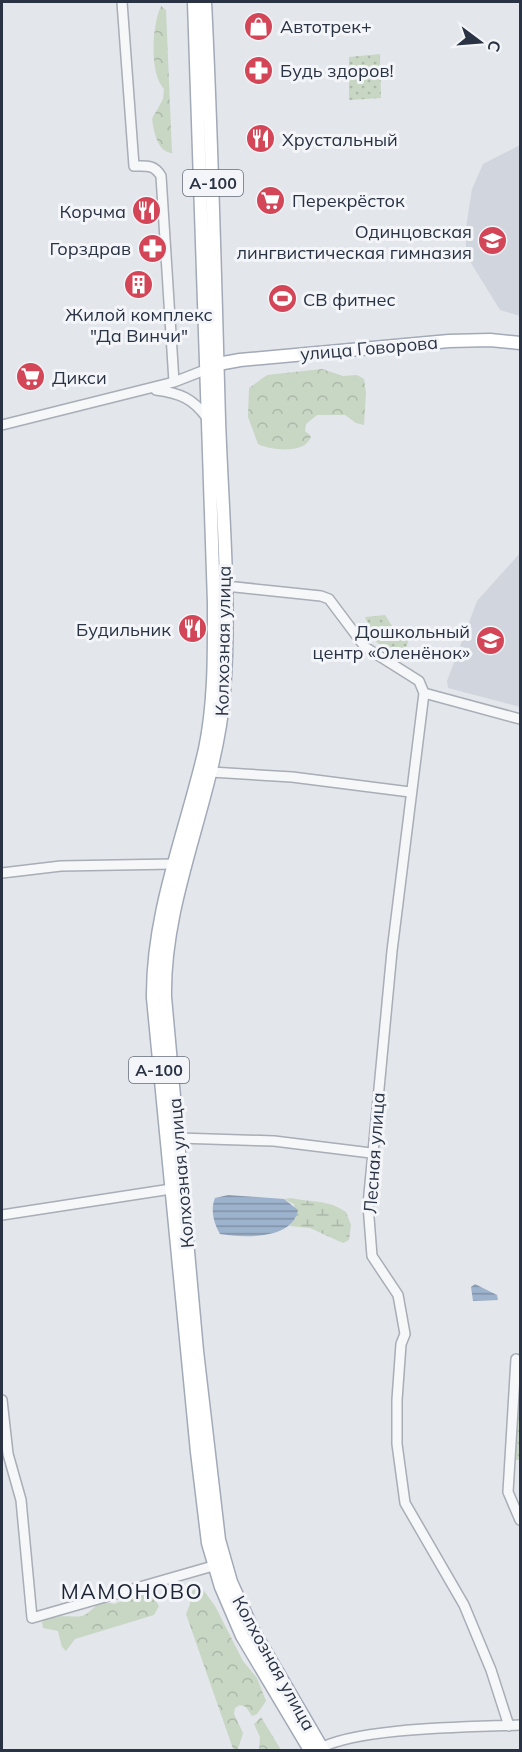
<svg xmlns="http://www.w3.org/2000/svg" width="522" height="1752" font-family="Mulish,sans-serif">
	<defs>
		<pattern id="forest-crowns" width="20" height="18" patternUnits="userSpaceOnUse" patternTransform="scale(1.5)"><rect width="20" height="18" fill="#c8d6c4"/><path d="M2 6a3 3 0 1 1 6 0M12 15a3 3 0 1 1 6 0" fill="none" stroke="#acb8aa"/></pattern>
		<pattern id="wetland-marsh" width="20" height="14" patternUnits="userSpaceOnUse" patternTransform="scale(1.5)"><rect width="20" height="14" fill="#c8d6c4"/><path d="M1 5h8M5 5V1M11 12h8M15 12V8" fill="none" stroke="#acb8aa"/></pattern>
		<pattern id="park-dots" width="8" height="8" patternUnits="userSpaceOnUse" patternTransform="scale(1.5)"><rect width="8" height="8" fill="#c8d6c4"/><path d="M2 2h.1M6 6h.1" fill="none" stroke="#acb8aa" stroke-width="1.8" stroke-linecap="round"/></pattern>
		<pattern id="water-rules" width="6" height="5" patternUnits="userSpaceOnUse" patternTransform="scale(1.5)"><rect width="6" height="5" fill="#9db2cc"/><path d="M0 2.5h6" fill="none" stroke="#8091a7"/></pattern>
	</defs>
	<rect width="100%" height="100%" fill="#e3e6eb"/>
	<path fill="#d1d5dd" d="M520,145v171l-20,-6 -34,-55v-27l6,-39 11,-25z
		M520,553v154l-72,-19 -1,-7 30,-80z"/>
	<path fill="url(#forest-crowns)" d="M161,6l5,4 6,143c-15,-1 -18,-22 -20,-34l11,-20 1,-10c-15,-16 -12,-64 -3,-83z
		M322,369l21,7 14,-1 7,4 2,14 -2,32 -8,-2 -11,-8h-28l-11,9 -1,7 6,5c-4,18 -39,15 -53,8l-10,-27 1,-29 18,-13z
		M197,1587l5,1 13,18 28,55 14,17 9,23 -9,13 -5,2 -6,-9 -6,-2 -5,3 -1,6 9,19 -5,16h-5l-2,-6 -45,-129 4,-10 -1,-10z
		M145,1593h5l9,13 -5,9 -79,24 -9,12 -4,-4 -4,-16 -15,-3 -1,-6c11,-9 26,-4 40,-6 16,-7 11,-17 33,-12 12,-7 21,-5 30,-11z
		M261,1717l20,33h-22l1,-13 -6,-13z"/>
	<path fill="url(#wetland-marsh)" d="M291,1198c22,5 35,1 55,14l5,13 -2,15 -6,3 -33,-15 -21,-2 7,-8 -2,-14 -10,-5z"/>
	<path fill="url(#park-dots)" d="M380,54l1,44 -32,2v-43z
		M385,615l9,14 15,10 -5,16 -27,-12 -12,-26z
		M520,1379v81h-7z"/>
	<path fill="url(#water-rules)" d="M228,1195l56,4 14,11c-5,30 -55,28 -78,24 -6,-10 -10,-24 -5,-36z
		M475,1284l22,11 1,5 -25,1 -2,-14z"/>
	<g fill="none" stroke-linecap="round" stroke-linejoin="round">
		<defs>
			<path id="minor" d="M122,2l12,164c12,0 20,-2 27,10l13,206
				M156,390c23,3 37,8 51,28
				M2,425l172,-43 36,-14
				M226,586l95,10 8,3 36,48 54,34 5,12
				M424,693l-32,258 -24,254 4,51 26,39 7,39 -4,10 -4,56v44l8,59 59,102 27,65 18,56
				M424,693l96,26
				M211,772l81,5 118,15
				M2,873l59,-7 113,-2
				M178,1138l96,3 97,12
				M2,1215l169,-26
				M516,1359l-8,133 12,28
				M2,1400l6,54 13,46 11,118 181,-52
				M317,1750c37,-23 156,-23 203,-25"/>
			<path id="major" d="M194,2l20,601c0,48 1,98 -9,146 -19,83 -53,163 -52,249l44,454 11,91 13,44 21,49 68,114
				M205,2c7,139 10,278 14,418 3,90 12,181 5,272 -8,104 -61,202 -59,305l32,354 22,189 12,42 22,48 70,120
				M218,364l22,-4 209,-19 41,-1 30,3"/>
		</defs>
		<use href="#minor" stroke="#a8adb6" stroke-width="12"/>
		<use href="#major" stroke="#a2aab8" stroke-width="15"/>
		<use href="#minor" stroke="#f6f7f9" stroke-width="9"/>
		<use href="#major" stroke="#fff" stroke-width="12"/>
	</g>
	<defs>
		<symbol id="shop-disc" viewBox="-11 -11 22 22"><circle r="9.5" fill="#d34657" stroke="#f3f5f8"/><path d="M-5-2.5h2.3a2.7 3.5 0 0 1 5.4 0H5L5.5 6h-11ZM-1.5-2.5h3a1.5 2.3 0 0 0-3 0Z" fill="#fff"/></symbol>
		<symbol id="pharmacy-disc" viewBox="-11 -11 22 22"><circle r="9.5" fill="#d34657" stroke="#f3f5f8"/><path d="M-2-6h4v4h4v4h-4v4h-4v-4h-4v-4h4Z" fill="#fff"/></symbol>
		<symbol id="restaurant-disc" viewBox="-11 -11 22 22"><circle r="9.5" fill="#d34657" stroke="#f3f5f8"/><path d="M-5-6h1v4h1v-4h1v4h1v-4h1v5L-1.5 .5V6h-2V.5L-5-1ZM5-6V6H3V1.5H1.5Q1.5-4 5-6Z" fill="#fff"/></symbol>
		<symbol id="supermarket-disc" viewBox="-11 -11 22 22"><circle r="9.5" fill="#d34657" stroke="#f3f5f8"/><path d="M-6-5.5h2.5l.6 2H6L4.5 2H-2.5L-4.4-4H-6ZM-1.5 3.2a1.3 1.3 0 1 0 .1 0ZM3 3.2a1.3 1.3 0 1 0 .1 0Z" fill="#fff"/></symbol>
		<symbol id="school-disc" viewBox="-11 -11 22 22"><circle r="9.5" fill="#d34657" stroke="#f3f5f8"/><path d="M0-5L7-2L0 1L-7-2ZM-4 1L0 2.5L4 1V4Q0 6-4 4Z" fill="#fff"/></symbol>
		<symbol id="building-disc" viewBox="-11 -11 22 22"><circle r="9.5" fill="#d34657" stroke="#f3f5f8"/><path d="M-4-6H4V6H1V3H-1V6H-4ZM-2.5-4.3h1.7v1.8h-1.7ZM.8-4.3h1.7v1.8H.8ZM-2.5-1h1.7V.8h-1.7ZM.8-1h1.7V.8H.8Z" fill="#fff"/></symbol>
		<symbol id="stadium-disc" viewBox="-11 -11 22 22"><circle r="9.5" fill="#d34657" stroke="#f3f5f8"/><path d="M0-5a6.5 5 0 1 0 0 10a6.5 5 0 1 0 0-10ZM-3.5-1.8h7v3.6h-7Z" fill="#fff"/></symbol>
	</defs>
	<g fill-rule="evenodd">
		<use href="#shop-disc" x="242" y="10" width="33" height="33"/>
		<use href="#pharmacy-disc" x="242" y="54" width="33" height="33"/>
		<use href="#restaurant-disc" x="244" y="122" width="33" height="33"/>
		<use href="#supermarket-disc" x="254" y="184" width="33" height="33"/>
		<use href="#restaurant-disc" x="130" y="194" width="33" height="33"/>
		<use href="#school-disc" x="476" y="224" width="33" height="33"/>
		<use href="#pharmacy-disc" x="136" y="232" width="33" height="33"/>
		<use href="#building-disc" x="122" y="268" width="33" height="33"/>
		<use href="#stadium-disc" x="266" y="282" width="33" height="33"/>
		<use href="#supermarket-disc" x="14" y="360" width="33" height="33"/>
		<use href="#restaurant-disc" x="176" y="612" width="33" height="33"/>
		<use href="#school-disc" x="474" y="624" width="33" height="33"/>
	</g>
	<g text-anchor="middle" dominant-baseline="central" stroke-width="6" stroke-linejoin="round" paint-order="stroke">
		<g fill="#f3f5f8" stroke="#666d7a" stroke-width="1.5">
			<rect x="183" y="170" width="60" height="26" rx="4.5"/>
			<rect x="129" y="1057" width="60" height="26" rx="4.5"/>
		</g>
		<g font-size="16" font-weight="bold" fill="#2a3344">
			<text x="213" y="183">А-100</text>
			<text x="159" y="1070">А-100</text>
		</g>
		<g font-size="18" fill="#2a3344" stroke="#f3f5f8" text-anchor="start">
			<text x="280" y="26">Автотрек+</text>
			<text x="280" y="70">Будь здоров!</text>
			<text x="282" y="139">Хрустальный</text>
			<text x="292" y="200">Перекрёсток</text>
			<text x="126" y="211" text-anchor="end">Корчма</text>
			<text x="472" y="231" text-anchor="end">Одинцовская<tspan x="472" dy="21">лингвистическая гимназия</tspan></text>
			<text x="131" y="248" text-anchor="end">Горздрав</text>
			<text x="303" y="299">СВ фитнес</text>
			<text x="139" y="314" text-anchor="middle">Жилой комплекс<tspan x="139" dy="21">"Да Винчи"</tspan></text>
			<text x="52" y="377">Дикси</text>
			<text x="171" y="629" text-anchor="end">Будильник</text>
			<text x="470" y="631" text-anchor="end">Дошкольный<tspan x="470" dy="21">центр «Оленёнок»</tspan></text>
		</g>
		<g font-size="18" fill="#2a3344" stroke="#f3f5f8">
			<text transform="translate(369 348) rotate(-5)">улица Говорова</text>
			<text transform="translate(223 641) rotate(-89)">Колхозная улица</text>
			<text transform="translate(374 1153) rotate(-86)">Лесная улица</text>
			<text transform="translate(181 1173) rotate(-95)">Колхозная улица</text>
			<text transform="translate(274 1663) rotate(61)">Колхозная улица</text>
		</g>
		<g font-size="21" letter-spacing="1.5" fill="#1c2435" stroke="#f3f5f8">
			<text x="132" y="1591">МАМОНОВО</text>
		</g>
	</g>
	<rect width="522" height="1752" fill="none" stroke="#2a3344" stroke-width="6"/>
	<g transform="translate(480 42) rotate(106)" stroke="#f3f5f8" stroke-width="4.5" paint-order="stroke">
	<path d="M0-4.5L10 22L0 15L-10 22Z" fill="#2a3344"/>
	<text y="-9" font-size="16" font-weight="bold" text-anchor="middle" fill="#2a3344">С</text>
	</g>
</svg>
